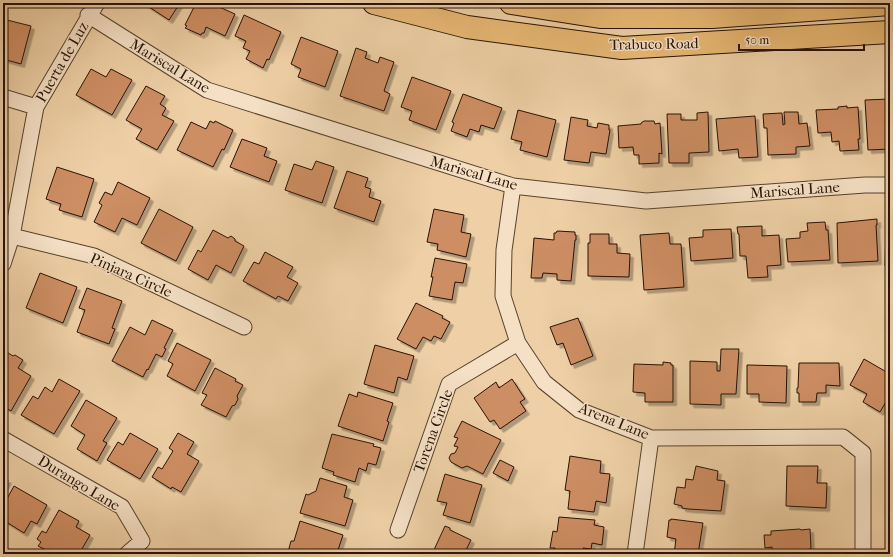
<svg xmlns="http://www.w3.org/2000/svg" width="893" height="557" font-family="'IM FELL French Canon',serif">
	<defs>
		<filter id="shadow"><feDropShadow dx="3.5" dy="3.5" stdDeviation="0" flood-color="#0004"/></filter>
	</defs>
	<rect width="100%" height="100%" fill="#efd0a6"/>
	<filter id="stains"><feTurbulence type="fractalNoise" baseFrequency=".005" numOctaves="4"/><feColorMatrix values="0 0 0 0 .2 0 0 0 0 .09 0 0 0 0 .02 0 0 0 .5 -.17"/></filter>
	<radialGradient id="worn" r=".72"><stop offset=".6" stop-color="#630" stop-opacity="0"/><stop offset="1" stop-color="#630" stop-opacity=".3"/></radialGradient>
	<path fill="#ce8e64" stroke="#261204" filter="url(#shadow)" d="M143,3h37l-11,17z
		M196,3h20l1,3 18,8 -10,22 -19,-9 -2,6h-2l-1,2 -16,-7 2,-2 -2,-1z
		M244,15l37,17 -12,28 -2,-1 -4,9 -17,-9 4,-8 -7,-3 3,-7 -11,-5z
		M3,19l28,7 -10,38 -18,-5z
		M301,37l37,14 -13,36 -27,-10 3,-8 -10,-5z
		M356,48l11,4 -2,6 13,5 2,-6 14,5 -10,29 6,3 -6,17 -44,-15z
		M91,69l15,8 5,-8 21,11 -20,35 -36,-20z
		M412,77l39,14 -15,39 -27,-10 3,-9 -11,-4z
		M146,86l19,10 -5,8 6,4 -4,7 12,6 -17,29 -21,-11 6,-10 -16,-9z
		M463,94l39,14 -8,21 -13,-4 -2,7 -9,-3 -3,8 -16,-6 3,-8 -2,-1z
		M890,99v50l-22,1 -3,-50z
		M847,106v2l11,-1 2,32h-2l1,11 -19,1 -1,-10 -7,1 -1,-10 -13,1 -2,-23 22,-1v-2z
		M518,110l38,10 -9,37 -27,-7 2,-8 -11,-3z
		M708,112l1,40 -20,1v10h-20l-2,-49h14v6h16v-7z
		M784,112h14l1,12 8,-1 3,23 -14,1v7l-28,1 -1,-27h-3l-1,-14 19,-1 1,12 2,-1z
		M755,116l3,41 -19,1 -1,-9 -19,2 -3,-32z
		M571,117l17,3 -1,6 10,2 1,-5 11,2v5h1l-4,24 -15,-2 -2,11 -25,-3z
		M210,121l4,2 1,-2 18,9 -9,20 -2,-1 -9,18 -36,-17 14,-28 15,7z
		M644,121h10l1,3 5,-1 2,31 -3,-1v10l-20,1v-9h-5l-1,-8 -14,1 -1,-22 23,-2v-1z
		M242,139l25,9 -3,8 13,5 -8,21 -39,-15z
		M316,161l18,6 -12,36 -37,-13 9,-26 18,6z
		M57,167l37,12 -12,38 -23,-7 2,-6 -15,-5z
		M347,171l21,7 -3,9 6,2 -2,8 12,4 -7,21 -40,-14z
		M118,182l32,16 -13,27 -15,-7 -7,14 -21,-10 8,-17 -3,-2 6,-11 7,3z
		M159,209l34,18 -17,34 -35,-18z
		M434,209l30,6 -3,17 10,2 -5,23 -29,-7 1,-6 -11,-2z
		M877,219v6h-1l2,36 -40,2 -1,-40z
		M825,222l1,8h2l2,30 -42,2 -2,-23 14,-1v-6l8,-1 -1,-8z
		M762,226v10l17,-1 2,30 -14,1 1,11 -20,1 -2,-22h-6l-1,-22h-1l-1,-7z
		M731,229l2,29 -42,3 -2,-23 14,-1v-7z
		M886,229h4v37h-5z
		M213,230l15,8 3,-2 4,3v2l9,5 -13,27 -15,-8 -8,15 -20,-11 10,-19 3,2z
		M557,231l18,1v3h1v5h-1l-4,41 -14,-1v-6l-14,-1 -1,5h-11l3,-40 20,2v-7h2z
		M669,233l1,11h11l3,43 -40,3 -4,-55z
		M590,234h19v10h8v9l13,1 -1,23 -41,-1v-33h2z
		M265,252l28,15 -6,10 11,6 -10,18 -10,-5 -2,3 -33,-18 11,-19 5,2z
		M435,258l32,6 -4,19 -8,-1 -3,18 -23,-4 4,-19h-2z
		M40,273l37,14 -14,36 -37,-15z
		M87,288l35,13 -10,27 3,1 -6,15 -32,-12 8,-22 -6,-2z
		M416,303l27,13 -1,2 8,4 -9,17 -7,-3 -3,5 -8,-4 -7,12 -19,-10z
		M578,318l15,38 -22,9 -8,-22 -6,2 -7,-18z
		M152,320l21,10 -9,18 2,1 -4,8 -6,-3 -8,16 -1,-1 -4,8 -31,-16 18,-34 15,8z
		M177,343l34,17 -16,31 -28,-15 6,-12 -5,-3z
		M375,345l39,11 -7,24 -9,-3 -4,16 -30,-9z
		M721,349h18l-3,45h-15v11l-31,-1v-43l27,1v9h3z
		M5,351l8,5 2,-1 8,5 -5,8 13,8 -20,35 -8,-5v-52z
		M864,359l26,15v21l-10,17 -17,-10 4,-8 -17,-9z
		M663,362l8,1v2h2v37h-28v-9l-12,-1 1,-28 29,1z
		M799,363h40l1,23 -14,-1v8h-9l-1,9h-17v-9h-2v-5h1z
		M747,365l40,1 -1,37 -27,-1v-8h-12z
		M215,368l21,11 -1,2 8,4 -6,11 1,3 -3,6 -3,1 -6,11 -25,-12 6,-10 -5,-2z
		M59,379l21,12 -26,43 -33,-19 12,-19 5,3 7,-12 7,5z
		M512,379l13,20 -5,3 6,9 -26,18 -6,-9 -4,2 -16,-24 22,-16 3,6z
		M358,392l35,11 -6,18 2,1 -6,19 -45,-15 11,-32 8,3z
		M86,400l31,18 -14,23 4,2 -10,18 -20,-12 8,-14 -14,-9z
		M462,421l39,19 -18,34 -16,-8 -5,2 -11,-6 -2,-4 2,-4 4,-1 3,-6 -4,-1 4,-8 -4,-1z
		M130,433l28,16 -18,30 -33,-19 11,-18 5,3z
		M178,433l16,9 -7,12 12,7 -18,31 -9,-5 -1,2 -19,-12 6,-10 4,2 11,-18 -4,-3z
		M332,434l42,10 -1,2 8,2 -5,17 -8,-2 -2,8 -7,-3 -4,14 -22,-7 1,-3 -12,-4z
		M570,456l31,5 -1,12 10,1 -4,29 -10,-2 -2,11 -26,-3 2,-18 -5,-1z
		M500,460l14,7 -6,14 -15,-8z
		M696,466l22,5 -1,9 8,1 -4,30 -33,-2 -6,-1v-2l-8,-2 3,-17 8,1 1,-9 7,1z
		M787,466h31l-1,17h10l-1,25 -40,-2z
		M445,474l37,11 -12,38 -27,-8 4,-12 -10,-2z
		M3,478l5,2 -5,9z
		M320,478l27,8 -3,11 9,3 -8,26 -45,-13 6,-19 2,1 8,-4z
		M14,486l33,19 -10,19 -6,-3 -7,12 -21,-13v-14z
		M59,510l20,11 -3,6 14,8 -11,19h-25l-16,-8 3,-4 -4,-3 5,-8 4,2z
		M559,517l36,3 -1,5 10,2 -2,18 -10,-2 -1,6 -8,-1 -1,6h-23l-5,-1 1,-5h-5l3,-17 4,1z
		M671,519l32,4 -5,31h-24l2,-15 -9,-2 2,-17h2z
		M300,521l43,14 -6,18 3,1h-50v-2h-2l3,-11h3z
		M445,526l5,2v2l21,10 -7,14h-27l-4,-2z
		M800,529l1,1 9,-1 1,20 -8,1v4h-30l-1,-7 -7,1 -1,-13h7v-4z"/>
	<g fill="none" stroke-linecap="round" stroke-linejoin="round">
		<defs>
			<path id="street" d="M88,15l119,75 306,96 133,15 219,-16h25
				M3,97l33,10
				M513,186l-9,64 -1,46 15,47 26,39 35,28 72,28 192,-1 20,16v101
				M12,236l82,20 150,71
				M3,264l9,-28 24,-129 61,-104
				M3,439l119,68 20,34 -15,13
				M398,530l51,-146 69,-41
				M635,554l16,-116"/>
			<path id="primary" d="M374,3l93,24 155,21 268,-16
				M511,3l89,14h112l178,-13"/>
		</defs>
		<use href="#street" stroke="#58422c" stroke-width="17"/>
		<use href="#primary" stroke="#261204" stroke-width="24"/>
		<use href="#street" stroke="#f5e0c5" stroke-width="15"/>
		<use href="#primary" stroke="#e8b873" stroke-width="22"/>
	</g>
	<g text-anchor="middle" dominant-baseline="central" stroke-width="3" stroke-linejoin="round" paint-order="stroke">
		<g font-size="15" fill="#261204" stroke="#f5e0c5">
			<text transform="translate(654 44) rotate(-1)">Trabuco Road</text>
			<text transform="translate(62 62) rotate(-60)">Puerta de Luz</text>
			<text transform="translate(170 66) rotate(31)">Mariscal Lane</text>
			<text transform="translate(474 173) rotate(16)">Mariscal Lane</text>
			<text transform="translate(795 190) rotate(-4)">Mariscal Lane</text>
			<text transform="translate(131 275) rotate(24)">Pinjara Circle</text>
			<text transform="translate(614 421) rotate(22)">Arena Lane</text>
			<text transform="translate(433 431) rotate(-70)">Torena Circle</text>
			<text transform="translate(79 483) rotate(31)">Durango Lane</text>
		</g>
	</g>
	<rect width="893" height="557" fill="none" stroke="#efd0a6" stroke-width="16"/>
	<rect x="4" y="4" width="885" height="549" fill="none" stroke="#261204" stroke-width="2"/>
	<rect x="8" y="8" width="877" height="541" fill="none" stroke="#261204"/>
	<path d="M739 44v6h125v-6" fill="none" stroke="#261204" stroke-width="2"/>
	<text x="745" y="44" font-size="12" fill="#261204" stroke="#f5e0c5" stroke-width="3" paint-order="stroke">50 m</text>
	<rect width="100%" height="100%" filter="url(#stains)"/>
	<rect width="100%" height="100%" fill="url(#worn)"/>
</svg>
